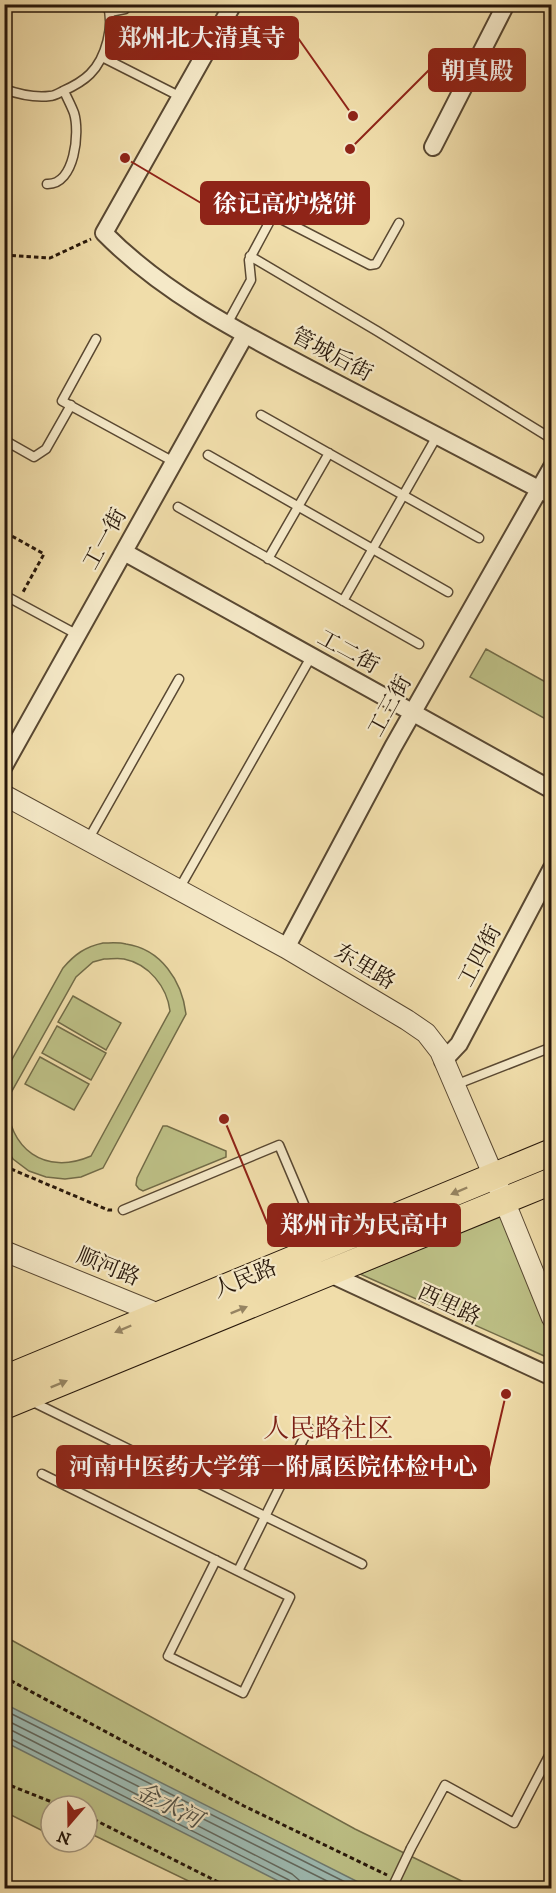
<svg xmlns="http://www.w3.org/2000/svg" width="556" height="1893" font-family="'IM FELL DW Pica','Noto Serif SC',serif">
	<rect width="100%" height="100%" fill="#f0ddaa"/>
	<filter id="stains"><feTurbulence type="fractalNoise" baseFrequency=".00333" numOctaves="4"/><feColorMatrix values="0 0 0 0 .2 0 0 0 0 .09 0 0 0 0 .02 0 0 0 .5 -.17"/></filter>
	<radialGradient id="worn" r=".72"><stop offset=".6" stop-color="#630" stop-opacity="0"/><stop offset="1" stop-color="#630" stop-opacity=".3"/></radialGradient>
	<path fill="#bdc086" stroke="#726c48" stroke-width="1.5" fill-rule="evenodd" d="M486,649l65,36v37l-81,-45z
		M103,943c7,0 16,-1 23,1 35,5 56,37 60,70l-83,154 -22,9 -16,2 -19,-2 -17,-6 -16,-12 -8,-12v-75l58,-104c12,-14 22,-21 40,-25zM104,959c7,0 14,-1 20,0 25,5 43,28 46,52l-79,145c-46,20 -83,-7 -84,-56l69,-123 17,-15z
		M73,996l48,27 -15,27 -48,-28z
		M57,1026l49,27 -15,27 -49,-27z
		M40,1057l49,27 -15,26 -49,-26z
		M163,1126h4l59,25v6l-83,34 -4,-2 -3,-4 1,-7z
		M500,1215l51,126v18l-191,-85z
		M4,1636l351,193 121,59h-273l-116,-56v-26h-36v29l-46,-23z"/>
	<path fill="#9dbab2" stroke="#6e796f" stroke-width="1.5" d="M4,1704h1l365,184h-78l-287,-146z"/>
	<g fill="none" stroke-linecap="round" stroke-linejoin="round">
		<path stroke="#62685e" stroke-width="1.5" d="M4,1710l353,178
			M4,1719l337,169
			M4,1729l9,2 279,143 7,6 2,8
			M4,1737l5,1 280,142 3,4 1,4"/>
		<defs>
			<path id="service" d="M110,12l15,-3 5,-5
				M102,57l79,40
				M4,89c14,5 31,9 46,7 4,0 9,-3 13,-5 9,-4 20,-10 27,-17 16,-16 25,-49 17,-70
				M47,184c28,1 33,-52 27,-71 -3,-8 -7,-15 -10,-22
				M250,256l127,75 175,108
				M227,324l24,-44 -2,-20 22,-41 6,-2 93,48 6,-1 23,-41
				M96,339l-34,62 112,61
				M261,415l218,123
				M4,440l30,17 12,-8 25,-44
				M208,455l240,137
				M178,507l241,137
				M268,559l61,-106
				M4,595l74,40
				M343,601l94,-165
				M88,840l91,-161
				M179,889l132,-232
				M455,1085l97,-38
				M123,1210l156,-65 42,99
				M31,1401l331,163
				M42,1474l248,123 -47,96 -75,-37 48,-96
				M238,1571l71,-143
				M411,1848l34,-63 69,38 38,-73"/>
			<path id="minor" d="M233,4l-129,229c61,62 141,102 217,142 77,40 154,81 231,121
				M433,147l73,-143
				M124,552l428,238
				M4,766l241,-431
				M286,948l107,-201 159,-280
				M443,1061l16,-17 93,-176
				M328,1273l224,104"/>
			<path id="tertiary" d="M4,795l282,153 121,72 19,13 14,18 64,149 48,118
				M4,1251l162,66"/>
			<path id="primary" d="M4,1379l548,-227
				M4,1406l548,-225"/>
		</defs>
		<use href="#service" stroke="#594832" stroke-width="11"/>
		<use href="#minor" stroke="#594832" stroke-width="20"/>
		<use href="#tertiary" stroke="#594832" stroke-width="22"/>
		<use href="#primary" stroke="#27170a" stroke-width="28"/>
		<path stroke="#27170a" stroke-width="3" stroke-dasharray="4.5 3" stroke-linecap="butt" d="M4,255l46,3 41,-19
			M4,546l6,-11 34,19 -21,38
			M4,1166l104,44h5
			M4,1677l240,129 143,69
			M4,1783l58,23
			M87,1816l143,72"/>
		<use href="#service" stroke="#f5e9c8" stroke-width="8"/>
		<use href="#minor" stroke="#f5e9c8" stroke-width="16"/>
		<use href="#tertiary" stroke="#f5e9c8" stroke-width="20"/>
		<use href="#primary" stroke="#f0ddaa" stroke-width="26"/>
		<defs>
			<path id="service-bridge" d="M392,1888l19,-40"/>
		</defs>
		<use href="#service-bridge" stroke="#594832" stroke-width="11" stroke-linecap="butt"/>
		<use href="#service-bridge" stroke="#f5e9c8" stroke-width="8"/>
	</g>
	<defs><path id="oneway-solid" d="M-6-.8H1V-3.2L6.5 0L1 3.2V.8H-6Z" transform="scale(1.5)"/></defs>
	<g fill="#968462">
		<use href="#oneway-solid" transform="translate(459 1191) rotate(157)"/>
		<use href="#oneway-solid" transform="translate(239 1310) rotate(-22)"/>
		<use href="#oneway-solid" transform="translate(123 1329) rotate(157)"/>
		<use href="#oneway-solid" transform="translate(59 1384) rotate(-22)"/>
	</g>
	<g text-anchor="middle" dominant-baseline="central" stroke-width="4.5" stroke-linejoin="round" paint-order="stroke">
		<g font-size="22" fill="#27170a" stroke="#f5e9c8">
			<text transform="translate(332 355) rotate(28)">管城后街</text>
			<text transform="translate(105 539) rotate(-61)">工一街</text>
			<text transform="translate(348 652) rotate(29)">工二街</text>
			<text transform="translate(390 706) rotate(-61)">工三街</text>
			<text transform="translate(480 956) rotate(-62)">工四街</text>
			<text transform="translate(365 967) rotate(31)">东里路</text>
			<text transform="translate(108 1267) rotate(22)">顺河路</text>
			<text transform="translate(245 1279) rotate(-22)">人民路</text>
			<text transform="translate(449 1305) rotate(25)">西里路</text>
		</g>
		<g font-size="24" font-style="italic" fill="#505045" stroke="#f5e9c8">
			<text transform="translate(168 1806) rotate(27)">金水河</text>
		</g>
		<g font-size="26" fill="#7a1f14" stroke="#f5e9c8">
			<text x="328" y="1429">人民路社区</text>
		</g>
	</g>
	<path fill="none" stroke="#8f2418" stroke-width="2" d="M353 116L298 38M350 149L429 70M125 158L201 203M224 1119L268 1225M506 1394L489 1467"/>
	<g fill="#8f2418" stroke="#f5e9c8" stroke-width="2">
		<circle cx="353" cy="116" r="6"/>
		<circle cx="350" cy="149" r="6"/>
		<circle cx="125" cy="158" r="6"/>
		<circle cx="224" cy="1119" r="6"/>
		<circle cx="506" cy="1394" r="6"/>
	</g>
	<g fill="#8f2418" stroke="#8f2418" stroke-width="2">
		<rect x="106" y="17" width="192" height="42" rx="6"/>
		<rect x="429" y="49" width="96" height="42" rx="6"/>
		<rect x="201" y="182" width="168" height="42" rx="6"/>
		<rect x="268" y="1204" width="192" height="42" rx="6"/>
		<rect x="57" y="1446" width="432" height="42" rx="6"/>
	</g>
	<g font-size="24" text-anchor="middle" font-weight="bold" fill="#fff">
		<text x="202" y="46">郑州北大清真寺</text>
		<text x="477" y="79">朝真殿</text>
		<text x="285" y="212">徐记高炉烧饼</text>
		<text x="364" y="1233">郑州市为民高中</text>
		<text x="273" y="1475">河南中医药大学第一附属医院体检中心</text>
	</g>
	<rect width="556" height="1893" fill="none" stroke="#f0ddaa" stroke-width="24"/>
	<rect x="6" y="6" width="544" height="1881" fill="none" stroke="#27170a" stroke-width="3"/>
	<rect x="12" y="12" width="532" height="1869" fill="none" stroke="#27170a" stroke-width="1.5"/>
	<g transform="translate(69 1824) rotate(200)"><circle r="28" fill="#f5e9c8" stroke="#a3957c" stroke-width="1.5"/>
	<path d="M0-4.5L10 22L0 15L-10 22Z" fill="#8f2418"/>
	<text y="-9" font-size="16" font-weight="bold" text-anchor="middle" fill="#27170a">N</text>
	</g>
	<rect width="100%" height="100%" filter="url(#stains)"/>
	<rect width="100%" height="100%" fill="url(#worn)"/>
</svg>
